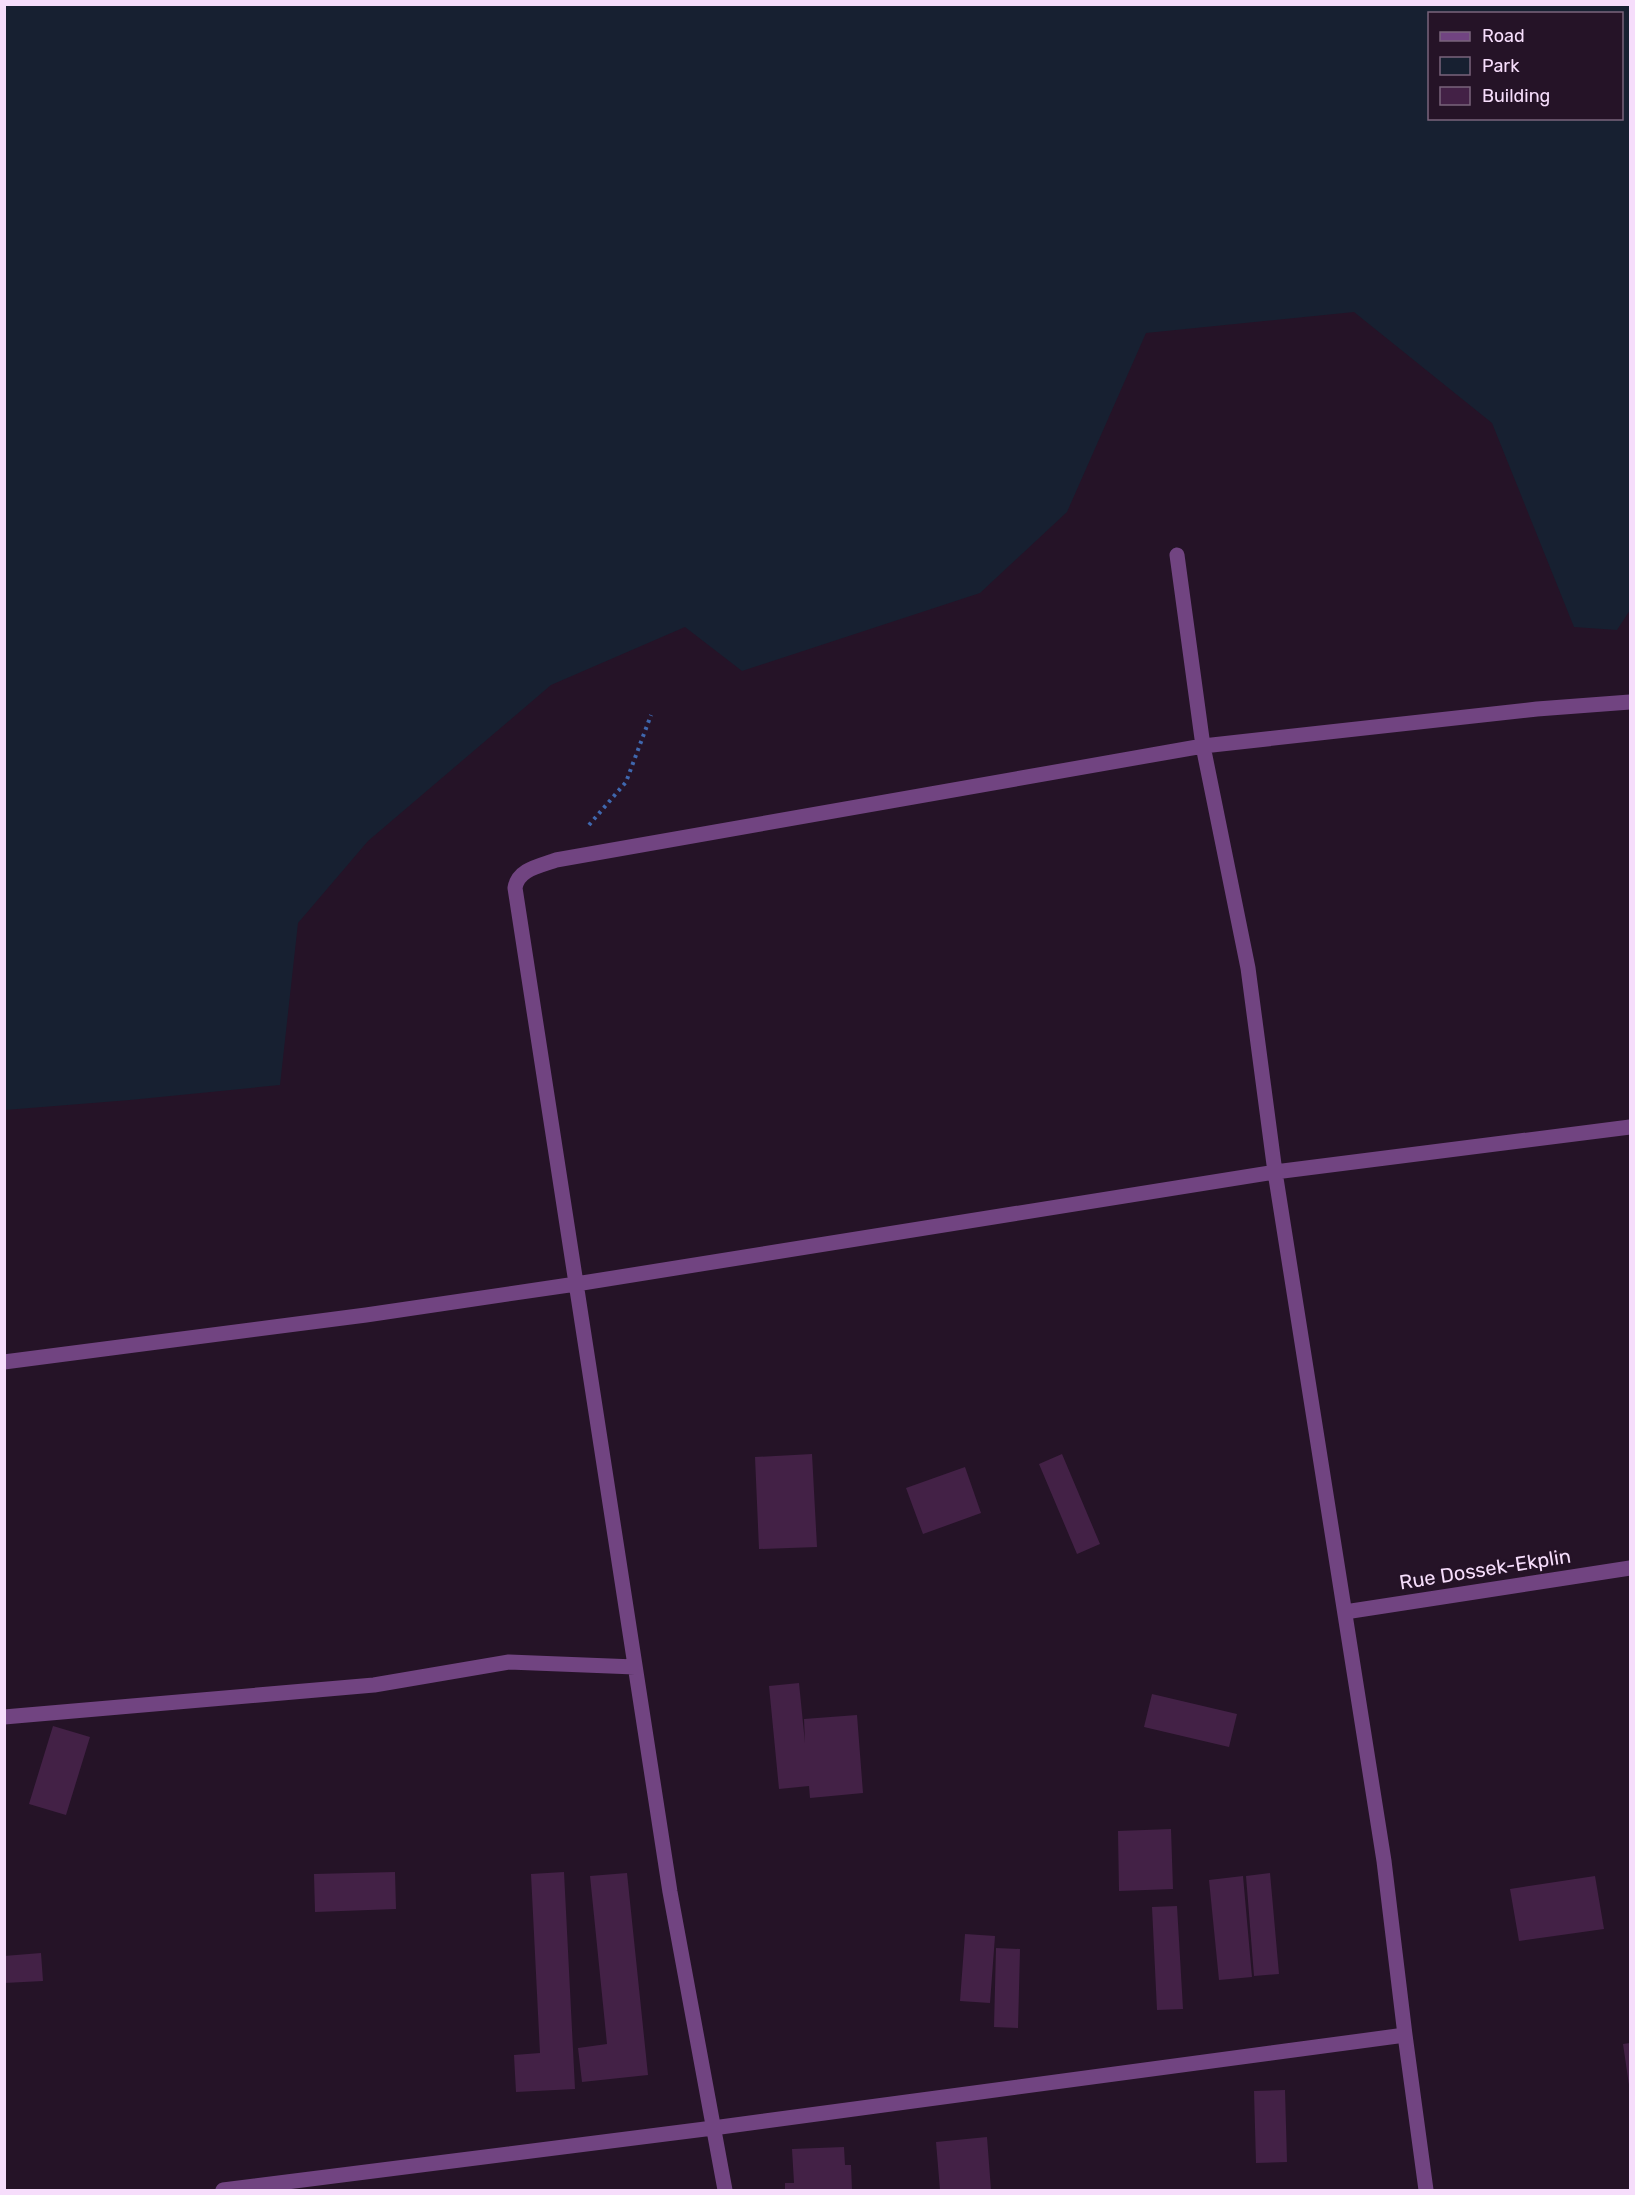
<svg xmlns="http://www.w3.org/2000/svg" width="1635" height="2195" font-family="Rubik,sans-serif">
	<rect width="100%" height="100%" fill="#251327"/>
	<path fill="#172031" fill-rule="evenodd" d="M5,4l1625,1v605l-13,20 -43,-3 -82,-204 -138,-111 -208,21 -79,179 -87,81 -238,78 -57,-44 -134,58 -183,156 -70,82 -18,162 -150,15 -125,10zM1430,14h192v104h-192z"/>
	<path fill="#432146" d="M812,1454l5,93 -58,2 -4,-92z
		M1062,1454l38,90 -23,10 -38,-90z
		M965,1467l16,46 -58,21 -17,-46z
		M799,1683l6,60 -1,-24 53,-4 6,78 -53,5 -1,-12 -30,3 -10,-103z
		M1152,1694l85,20 -8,33 -85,-20z
		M53,1726l37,11 -24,78 -37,-11z
		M1171,1829l2,60 -54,2 -1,-60z
		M395,1872l1,37 -81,3 -1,-38z
		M564,1872l11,217 -59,3 -2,-37 26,-2 -9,-179z
		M627,1873l21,202 -66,7 -4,-34 29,-4 -17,-168z
		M1270,1873l9,101 -25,2 -8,-100z
		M1243,1876l9,101 -33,3 -10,-100z
		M1595,1876l9,53 -85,12 -9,-52z
		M1177,1906l6,103 -26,1 -5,-103z
		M965,1934l30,2 -5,67 -30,-2z
		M996,1948l24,1 -2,79 -24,-1z
		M41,1953l2,28 -39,2v-27z
		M1630,2043v42h-1l-6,-41z
		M1285,2090l2,72 -31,1 -2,-72z
		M987,2137l4,53h-51l-4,-48z
		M844,2147l1,18h6l1,25h-67v-7h9l-2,-34z"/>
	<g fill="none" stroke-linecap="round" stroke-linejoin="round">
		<path stroke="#3f67ae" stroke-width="4" stroke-dasharray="3 4.5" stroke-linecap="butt" d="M589,825l37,-43 25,-67"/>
		<path stroke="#714481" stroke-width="15" d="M1177,555l26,191 45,222 27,204 109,689 21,174 21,155
			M4,1362l362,-47 210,-31 699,-112 355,-45
			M1345,1612l285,-44
			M4,1717l370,-32 135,-23 126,5
			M223,2190l490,-62 692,-93
			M725,2190l-55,-298 -155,-1004c3,-19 25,-22 41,-28l647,-114 334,-37 93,-7"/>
	</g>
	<g text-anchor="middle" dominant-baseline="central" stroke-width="5" stroke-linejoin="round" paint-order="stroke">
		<g font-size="20" fill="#f6ddfb" stroke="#251327">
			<text transform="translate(1485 1569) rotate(-9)">Rue Dossek-Ekplin</text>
		</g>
	</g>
	<rect width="1635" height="2195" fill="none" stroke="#f6ddfb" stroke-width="12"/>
	<rect x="1428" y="12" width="195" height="108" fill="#251327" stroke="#79647c" stroke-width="1.5"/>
	<rect x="1440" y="32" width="30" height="9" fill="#714481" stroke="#79647c" stroke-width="1.5"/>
	<text x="1482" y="42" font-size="18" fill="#f6ddfb">Road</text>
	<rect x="1440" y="57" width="30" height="18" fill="#172031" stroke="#79647c" stroke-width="1.5"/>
	<text x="1482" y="72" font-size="18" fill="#f6ddfb">Park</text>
	<rect x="1440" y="87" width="30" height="18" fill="#432146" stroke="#79647c" stroke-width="1.5"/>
	<text x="1482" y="102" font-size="18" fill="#f6ddfb">Building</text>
</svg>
